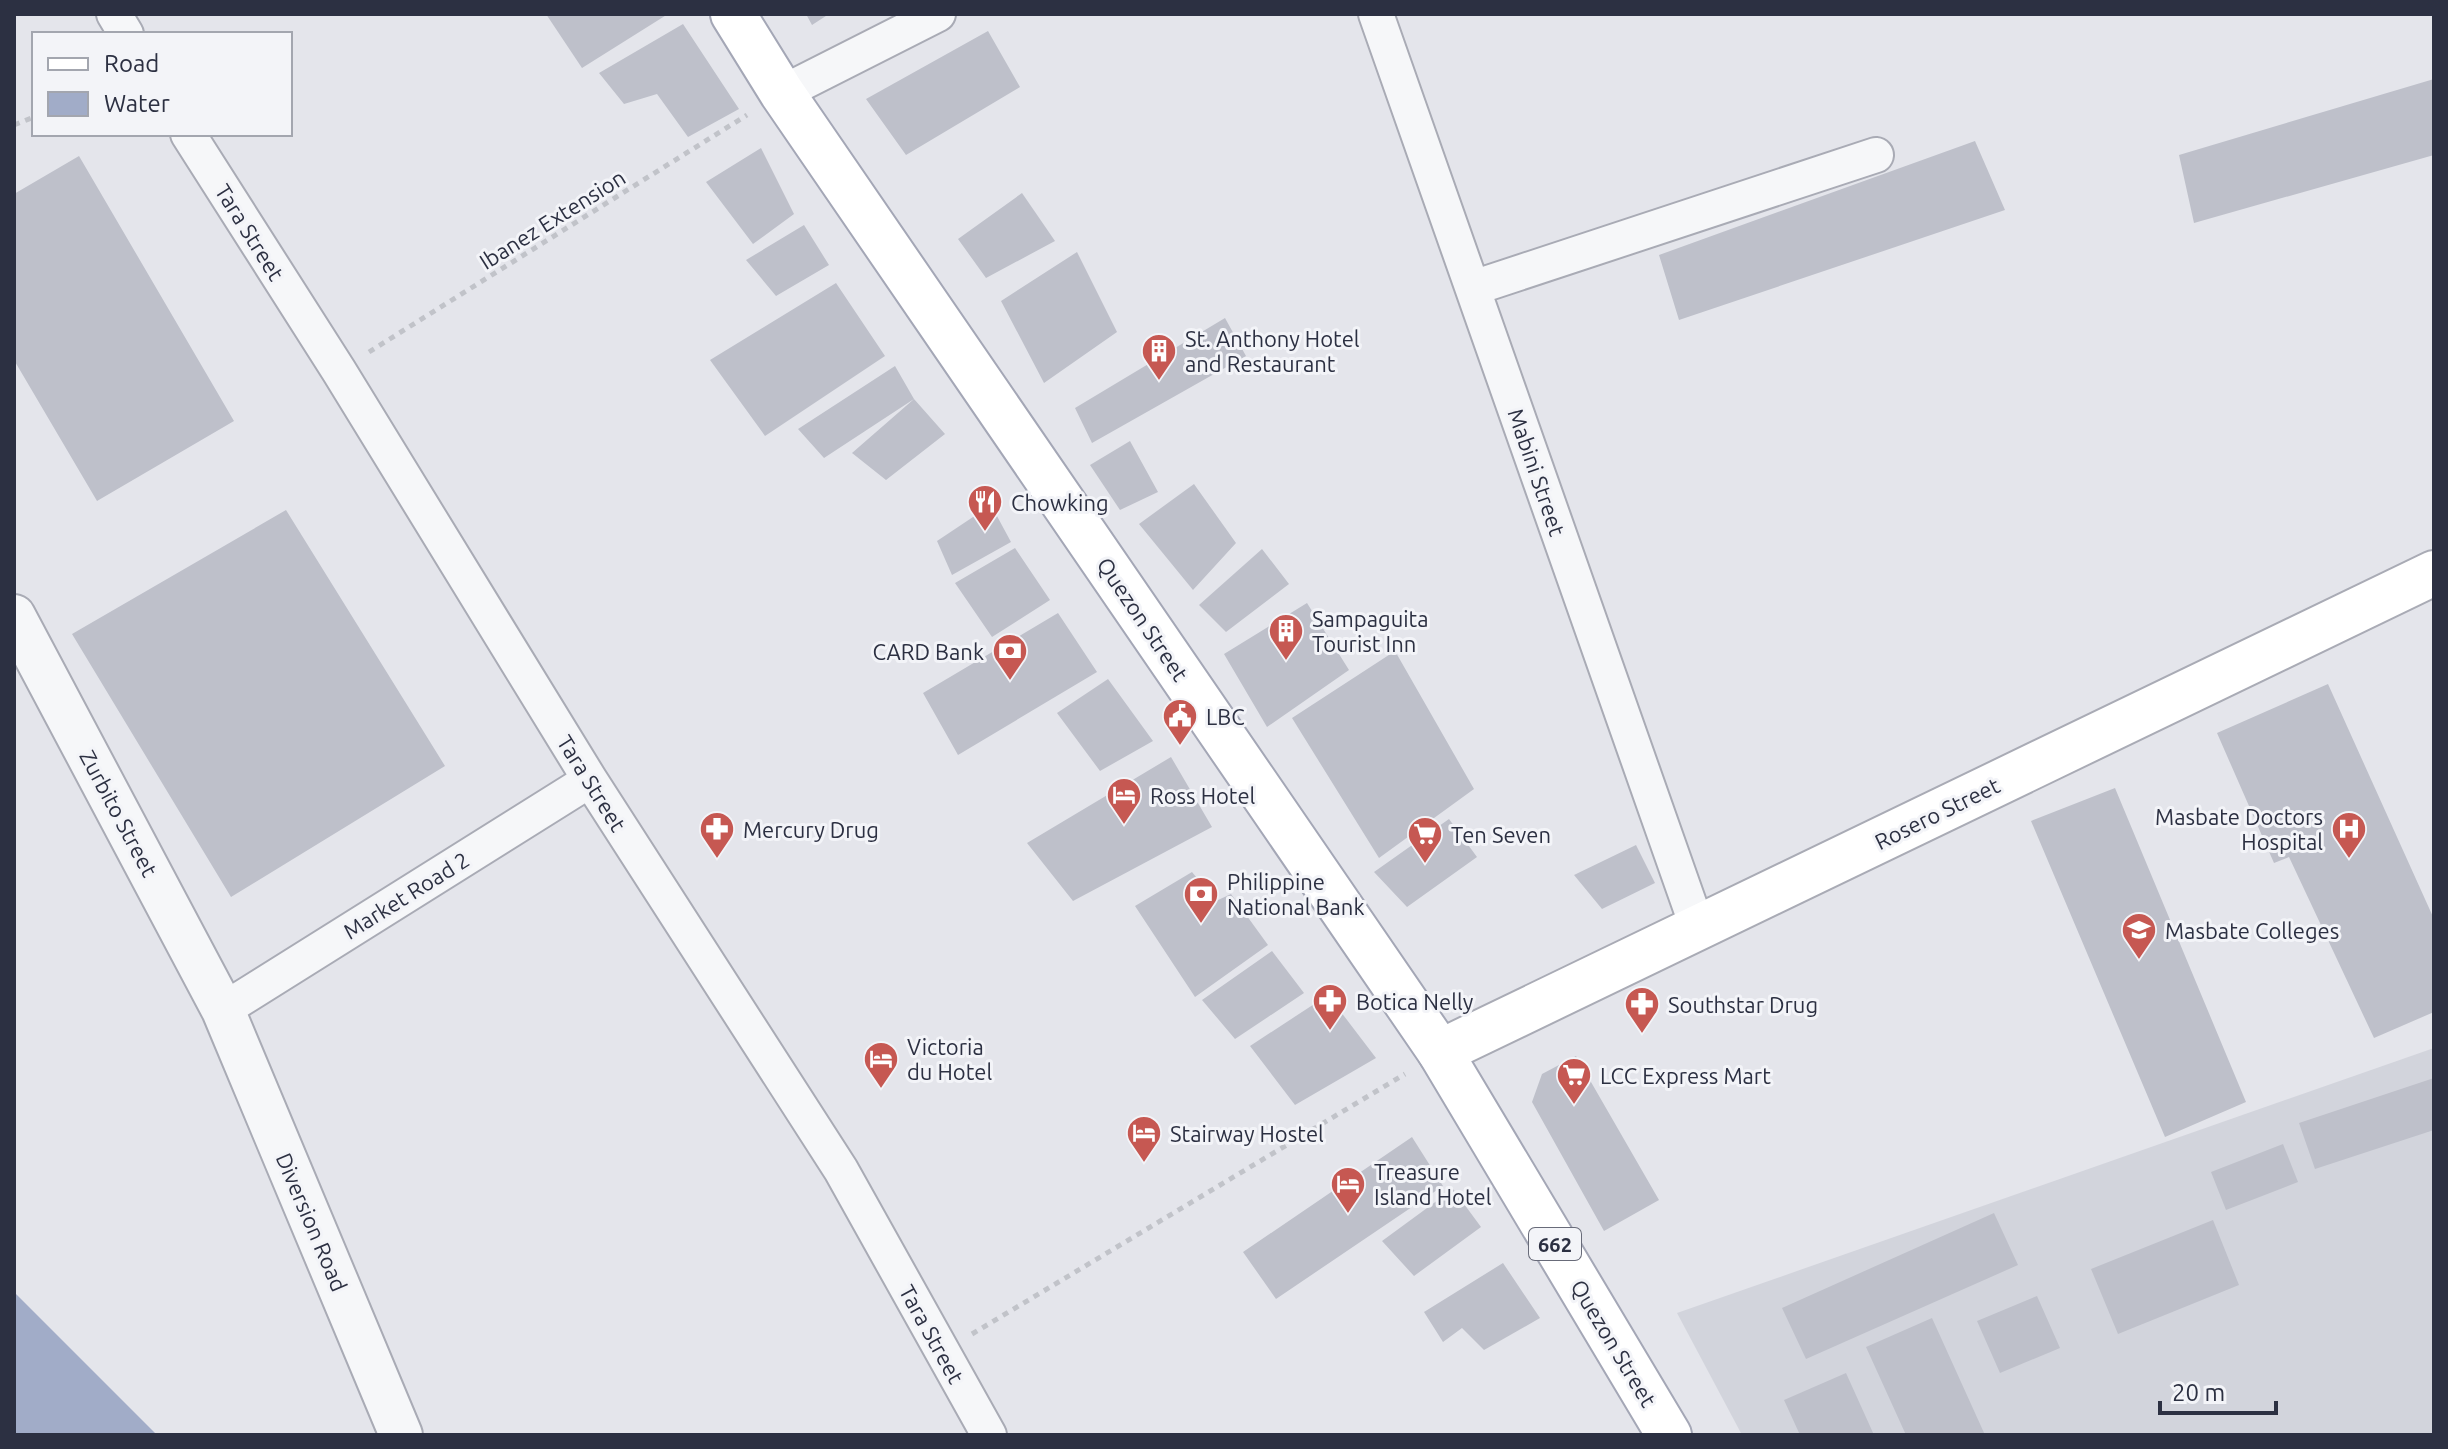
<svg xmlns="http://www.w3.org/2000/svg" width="2448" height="1449" font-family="Ubuntu,sans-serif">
	<rect width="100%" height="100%" fill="#e4e5eb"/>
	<path fill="#d2d4dc" d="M2434,1048v387h-692l-65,-122z"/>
	<path fill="#a1acc8" d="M14,1292l143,143h-143z"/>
	<path fill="#bec0ca" d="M546,14h122l-86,54z
		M806,14h23l-17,11z
		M683,24l56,85 -51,28 -31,-43 -33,10 -25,-31z
		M988,31l32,56 -114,68 -40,-56z
		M2434,79v76l-240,68 -15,-68z
		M1975,141l30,69 -326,110 -20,-65z
		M761,148l33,66 -41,30 -47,-62z
		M79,156l155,265 -137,80 -83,-141v-166z
		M1022,193l33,48 -69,37 -28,-39z
		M804,225l25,40 -53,31 -30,-36z
		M1077,252l40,80 -73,51 -43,-82z
		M836,283l49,73 -120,80 -55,-76z
		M1225,318l21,38 -154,87 -17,-35z
		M895,366l19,33 31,35 -59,46 -34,-27 62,-54 -90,59 -26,-29z
		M1130,441l28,51 -38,18 -30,-45z
		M1194,484l42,59 -43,47 -54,-66z
		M991,505l20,37 -59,33 -15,-34z
		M286,510l159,256 -214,131 -159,-263z
		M1015,548l35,52 -58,37 -37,-54z
		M1262,549l27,35 -63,48 -27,-27z
		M1307,603l42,67 -82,57 -43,-73z
		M1058,613l39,59 -139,83 -35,-62z
		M1395,651l79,138 -95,69 -87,-140z
		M1108,679l45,62 -53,30 -43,-58z
		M2328,684l106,235v93l-60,26 -85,-181 -15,6 -57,-130z
		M1171,757l41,70 -139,74 -46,-58z
		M2115,788l131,314 -81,35 -134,-316z
		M1449,819l28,38 -70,50 -33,-35z
		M1636,845l19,38 -53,26 -28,-34z
		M1192,872l24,29 15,-7 37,51 -73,52 -60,-91z
		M1272,951l32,42 -69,46 -33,-39z
		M1328,995l48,63 -81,47 -45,-59z
		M1576,1056l83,144 -55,31 -72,-129 10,-28z
		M2434,1078v52l-119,39 -16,-46z
		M1412,1137l31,49 -167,113 -33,-47z
		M2283,1144l15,38 -72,28 -15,-38z
		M1453,1189l28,38 -67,49 -32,-35z
		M1994,1213l24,52 -212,94 -24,-51z
		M2213,1220l26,65 -121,49 -27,-65z
		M1503,1263l37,55 -56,32 -22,-22 -19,14 -19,-30z
		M2037,1296l23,52 -60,25 -23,-52z
		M1932,1318l53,117h-79l-40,-88z
		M1846,1373l28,62h-74l-16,-35z"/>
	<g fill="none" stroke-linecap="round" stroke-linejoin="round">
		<defs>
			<path id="minor" d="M114,14l12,20
				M1376,14l322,915
				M782,93l156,-79
				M188,134l151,237 251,409 251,390 148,265
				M1473,288l403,-133
				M223,1010l367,-230"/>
			<path id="tertiary" d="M14,616l209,394 178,425"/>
			<path id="secondary" d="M1440,1052l994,-479"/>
			<path id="primary" d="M733,14l49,79 658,959 229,383"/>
		</defs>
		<use href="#minor" stroke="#a9abb5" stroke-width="38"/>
		<use href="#tertiary" stroke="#a9abb5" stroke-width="46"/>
		<use href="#secondary" stroke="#a9abb5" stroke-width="48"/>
		<use href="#primary" stroke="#a4a7b6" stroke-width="48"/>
		<path stroke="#c1c3c9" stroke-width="5" stroke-dasharray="6 6" stroke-linecap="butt" d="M14,125l20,-8
			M369,352l378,-237
			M972,1334l433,-260"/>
		<use href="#minor" stroke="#f6f7f9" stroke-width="34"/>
		<use href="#tertiary" stroke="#f6f7f9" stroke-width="42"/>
		<use href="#secondary" stroke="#fff" stroke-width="44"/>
		<use href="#primary" stroke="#fff" stroke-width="44"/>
	</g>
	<defs>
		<symbol id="building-pin" viewBox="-11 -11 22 30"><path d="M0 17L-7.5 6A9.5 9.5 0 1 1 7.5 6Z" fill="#c65852" stroke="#f3f4f8"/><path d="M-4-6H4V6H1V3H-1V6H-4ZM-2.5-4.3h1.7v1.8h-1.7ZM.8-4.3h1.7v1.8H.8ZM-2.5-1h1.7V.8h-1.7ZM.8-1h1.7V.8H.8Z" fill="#fff"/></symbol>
		<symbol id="restaurant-pin" viewBox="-11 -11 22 30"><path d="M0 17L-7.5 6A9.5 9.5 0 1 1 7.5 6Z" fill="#c65852" stroke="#f3f4f8"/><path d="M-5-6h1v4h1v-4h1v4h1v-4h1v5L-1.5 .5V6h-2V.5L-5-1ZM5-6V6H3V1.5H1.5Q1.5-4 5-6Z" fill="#fff"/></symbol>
		<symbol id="bank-pin" viewBox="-11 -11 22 30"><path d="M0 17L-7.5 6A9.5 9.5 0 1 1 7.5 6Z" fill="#c65852" stroke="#f3f4f8"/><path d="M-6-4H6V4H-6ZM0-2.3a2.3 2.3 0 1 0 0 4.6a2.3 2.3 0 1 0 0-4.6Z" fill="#fff"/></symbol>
		<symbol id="civic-pin" viewBox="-11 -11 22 30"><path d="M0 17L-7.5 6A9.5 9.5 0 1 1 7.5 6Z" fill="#c65852" stroke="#f3f4f8"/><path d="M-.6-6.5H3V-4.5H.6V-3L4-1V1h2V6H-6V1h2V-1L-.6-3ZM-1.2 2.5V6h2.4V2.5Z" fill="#fff"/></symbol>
		<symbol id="hotel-pin" viewBox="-11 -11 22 30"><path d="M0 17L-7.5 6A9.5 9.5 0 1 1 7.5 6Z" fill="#c65852" stroke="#f3f4f8"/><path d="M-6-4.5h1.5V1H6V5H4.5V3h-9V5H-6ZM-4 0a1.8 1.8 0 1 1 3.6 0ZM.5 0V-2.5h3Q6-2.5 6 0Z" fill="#fff"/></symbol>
		<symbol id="pharmacy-pin" viewBox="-11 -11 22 30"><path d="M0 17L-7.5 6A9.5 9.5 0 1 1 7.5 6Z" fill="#c65852" stroke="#f3f4f8"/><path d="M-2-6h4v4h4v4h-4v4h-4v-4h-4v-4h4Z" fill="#fff"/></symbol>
		<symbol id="hospital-pin" viewBox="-11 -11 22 30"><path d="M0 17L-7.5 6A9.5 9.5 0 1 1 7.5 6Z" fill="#c65852" stroke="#f3f4f8"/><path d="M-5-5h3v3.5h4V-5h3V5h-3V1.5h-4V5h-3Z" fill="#fff"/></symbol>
		<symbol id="supermarket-pin" viewBox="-11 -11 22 30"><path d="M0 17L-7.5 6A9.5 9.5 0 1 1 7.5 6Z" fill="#c65852" stroke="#f3f4f8"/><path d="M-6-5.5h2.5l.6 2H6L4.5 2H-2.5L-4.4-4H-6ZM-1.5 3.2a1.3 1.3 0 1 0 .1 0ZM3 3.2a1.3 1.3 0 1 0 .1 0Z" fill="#fff"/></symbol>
		<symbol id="university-pin" viewBox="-11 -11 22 30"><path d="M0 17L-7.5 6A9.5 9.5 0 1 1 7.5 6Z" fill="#c65852" stroke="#f3f4f8"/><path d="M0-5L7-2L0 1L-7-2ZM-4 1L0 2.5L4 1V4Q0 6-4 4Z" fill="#fff"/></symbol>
	</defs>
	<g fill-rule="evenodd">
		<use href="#building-pin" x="1139" y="331" width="40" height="54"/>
		<use href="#restaurant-pin" x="965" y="482" width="40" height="54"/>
		<use href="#building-pin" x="1266" y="611" width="40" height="54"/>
		<use href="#bank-pin" x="990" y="631" width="40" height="54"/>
		<use href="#civic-pin" x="1160" y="696" width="40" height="54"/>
		<use href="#hotel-pin" x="1104" y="775" width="40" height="54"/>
		<use href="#pharmacy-pin" x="697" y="809" width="40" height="54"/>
		<use href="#hospital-pin" x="2329" y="809" width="40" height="54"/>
		<use href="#supermarket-pin" x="1405" y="814" width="40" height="54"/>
		<use href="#bank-pin" x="1181" y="874" width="40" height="54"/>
		<use href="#university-pin" x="2119" y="910" width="40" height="54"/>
		<use href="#pharmacy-pin" x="1310" y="981" width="40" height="54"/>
		<use href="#pharmacy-pin" x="1622" y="984" width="40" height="54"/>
		<use href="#hotel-pin" x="861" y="1039" width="40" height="54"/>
		<use href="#supermarket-pin" x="1554" y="1055" width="40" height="54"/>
		<use href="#hotel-pin" x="1124" y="1113" width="40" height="54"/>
		<use href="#hotel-pin" x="1328" y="1164" width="40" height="54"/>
	</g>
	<g text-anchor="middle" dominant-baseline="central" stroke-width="6" stroke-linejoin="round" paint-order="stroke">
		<rect fill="#f3f4f8" stroke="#686b79" stroke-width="2" x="1529" y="1228" width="52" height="32" rx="6"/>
		<g font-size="20" font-weight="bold" fill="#2c3042">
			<text x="1555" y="1244">662</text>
		</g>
		<g font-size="22" fill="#2c3042" stroke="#f3f4f8">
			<text transform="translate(552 219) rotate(-32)">Ibanez Extension</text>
			<text transform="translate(250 232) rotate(58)">Tara Street</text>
			<text transform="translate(1537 472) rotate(71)">Mabini Street</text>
			<text transform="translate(1143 619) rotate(56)">Quezon Street</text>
			<text transform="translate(592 783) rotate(58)">Tara Street</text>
			<text transform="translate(119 813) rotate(62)">Zurbito Street</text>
			<text transform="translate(1937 813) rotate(-26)">Rosero Street</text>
			<text transform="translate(406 895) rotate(-32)">Market Road 2</text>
			<text transform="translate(312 1222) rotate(67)">Diversion Road</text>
			<text transform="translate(932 1334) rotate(61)">Tara Street</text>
			<text transform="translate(1614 1343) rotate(59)">Quezon Street</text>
		</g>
		<g font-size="22" fill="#2c3042" stroke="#f3f4f8" text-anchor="start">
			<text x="1185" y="338">St. Anthony Hotel<tspan x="1185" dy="25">and Restaurant</tspan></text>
			<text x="1011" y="502">Chowking</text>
			<text x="1312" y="618">Sampaguita<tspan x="1312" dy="25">Tourist Inn</tspan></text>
			<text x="984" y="651" text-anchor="end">CARD Bank</text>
			<text x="1206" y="716">LBC</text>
			<text x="1150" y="795">Ross Hotel</text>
			<text x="2323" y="816" text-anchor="end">Masbate Doctors<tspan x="2323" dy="25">Hospital</tspan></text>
			<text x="743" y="829">Mercury Drug</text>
			<text x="1451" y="834">Ten Seven</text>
			<text x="1227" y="881">Philippine<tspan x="1227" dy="25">National Bank</tspan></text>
			<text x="2165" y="930">Masbate Colleges</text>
			<text x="1356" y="1001">Botica Nelly</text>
			<text x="1668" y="1004">Southstar Drug</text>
			<text x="907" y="1046">Victoria<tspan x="907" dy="25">du Hotel</tspan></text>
			<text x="1600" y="1075">LCC Express Mart</text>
			<text x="1170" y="1133">Stairway Hostel</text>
			<text x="1374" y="1171">Treasure<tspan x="1374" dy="25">Island Hotel</tspan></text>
		</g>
	</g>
	<rect width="2448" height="1449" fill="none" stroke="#2c3042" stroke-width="32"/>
	<rect x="32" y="32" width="260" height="104" fill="#f3f4f8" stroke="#a3a6af" stroke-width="2"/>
	<rect x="48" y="58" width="40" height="12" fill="#ffffff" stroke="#a3a6af" stroke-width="2"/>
	<text x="104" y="72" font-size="24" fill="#2c3042">Road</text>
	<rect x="48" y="92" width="40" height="24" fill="#a1acc8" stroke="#a3a6af" stroke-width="2"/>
	<text x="104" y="112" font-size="24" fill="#2c3042">Water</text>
	<path d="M2160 1401v12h116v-12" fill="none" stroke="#2c3042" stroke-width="4"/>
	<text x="2172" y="1401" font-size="24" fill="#2c3042" stroke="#f3f4f8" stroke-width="6" paint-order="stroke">20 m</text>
</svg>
